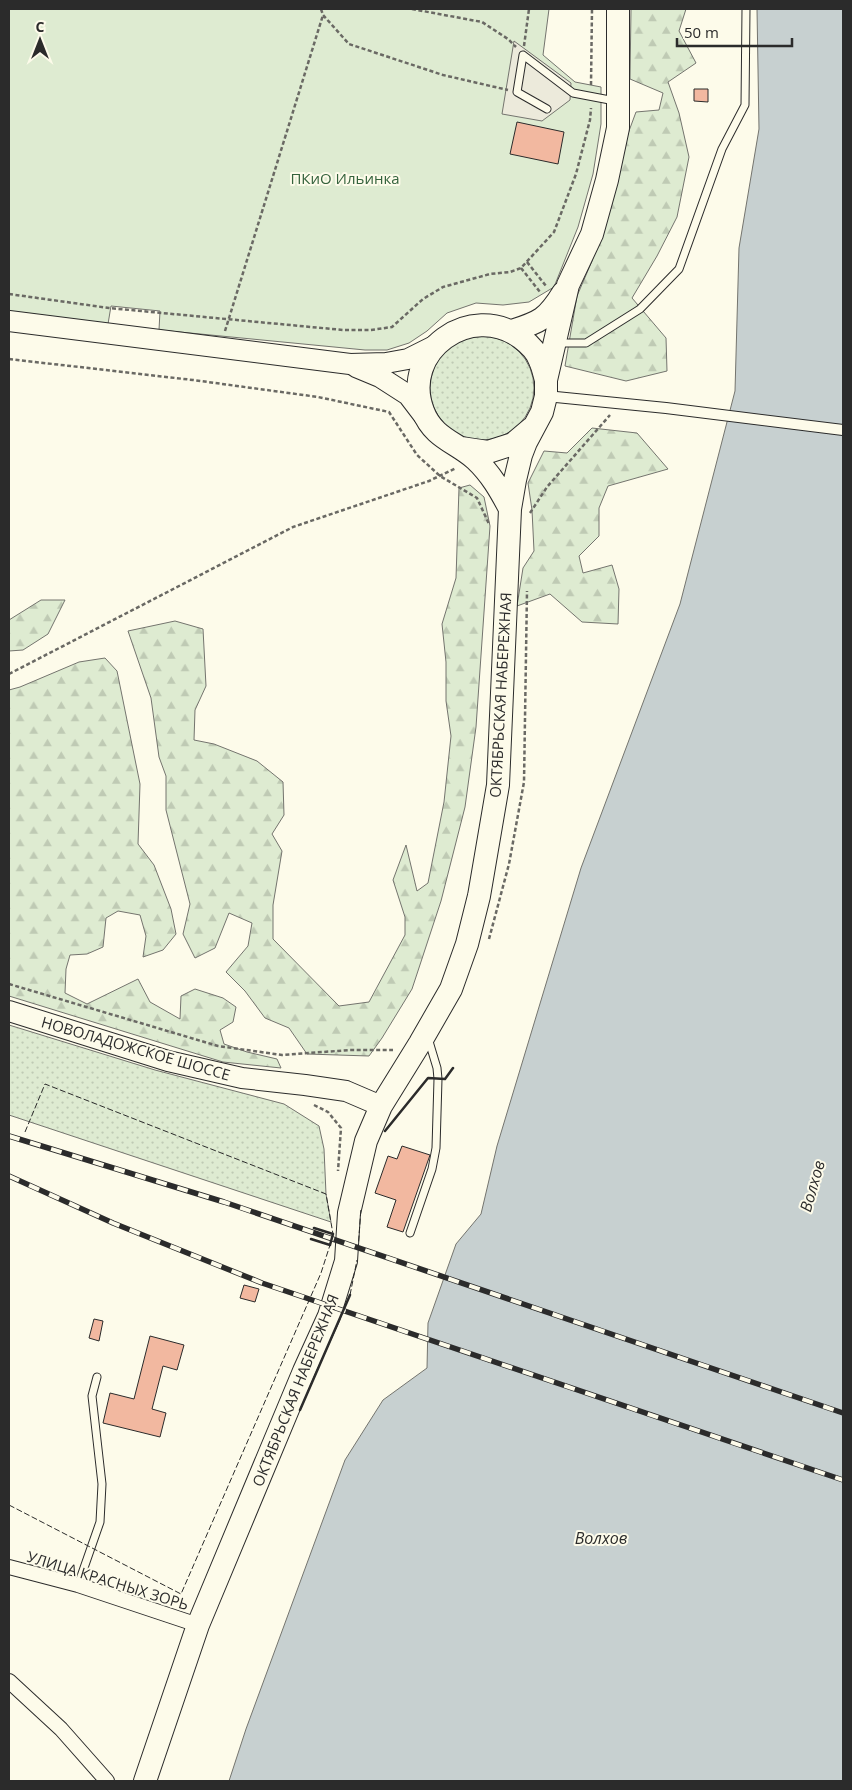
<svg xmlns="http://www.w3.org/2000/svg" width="852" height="1790" font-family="'Open Sans',sans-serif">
	<defs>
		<pattern id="grass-dots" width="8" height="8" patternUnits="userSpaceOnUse" patternTransform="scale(1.25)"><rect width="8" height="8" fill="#deebd1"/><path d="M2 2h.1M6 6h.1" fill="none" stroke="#bfcab4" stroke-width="1.8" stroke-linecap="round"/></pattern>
		<pattern id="forest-firs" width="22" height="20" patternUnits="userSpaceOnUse" patternTransform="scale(1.25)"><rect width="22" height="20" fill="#deebd1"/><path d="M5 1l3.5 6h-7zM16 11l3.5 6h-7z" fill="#bfcab4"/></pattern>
	</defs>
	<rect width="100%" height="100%" fill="#fdfbea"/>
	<path fill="url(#grass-dots)" stroke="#74746e" d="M430 388a52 52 0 1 1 104 0a52 52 0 1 1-104 0Z
		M9,1025l146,45 129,34 35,22 5,23 2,45 5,28 -322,-107z"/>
	<path fill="url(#forest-firs)" stroke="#74746e" d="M631,9h55l-7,22 17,32 -28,19 11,31 10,44 -12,60 -20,39 -25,42 34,40 1,33 -41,10 -61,-15 12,-70 15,-35 34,-122 10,-27 23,-2 4,-17 -33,-14z
		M592,428l45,5 31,36 -60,17 -9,22v28l-20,20 4,17 29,-8 7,24 -1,35 -36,-2 -32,-28 -33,12 6,-38 11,-17 -2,-41 -4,-27 16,-32 23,2z
		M470,485l14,12 6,29 -14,201 -11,80 -24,94 -29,88 -30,49 -13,18 -62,-2 -18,-26 -24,-10 -20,-27 -19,-19 22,-26 4,-23 -23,-10 -14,35 -20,10 -12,-24 7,-30 -24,-94v-34l-7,-19 -8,-59 -23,-67 47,-10 28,8 3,57 -11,24 -1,30 20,4 43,17 26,21 1,33 -12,19 10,17 -9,54v34l66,67 30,-4 36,-67v-18l-12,-37 13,-35 11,46 11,-8 16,-81 7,-66 -5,-35v-39l-4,-38 14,-46 3,-90z
		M41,600h24l-17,34 -25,16 -14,1v-31z
		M105,658l12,13 23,113 -2,60 16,21 17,44 5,25 -13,16 -20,7 3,-21 -6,-21 -22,-4 -12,7 -3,29 -16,7 -17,1 -4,14 -1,24 22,11 51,-25 12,23 30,17 1,-23 14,-7 28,9 13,9 -3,15 -13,8 4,14 23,8 30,7 4,9 -58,-6 -214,-66v-306l11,-3 59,-25z"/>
	<path fill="#deebd1" stroke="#74746e" d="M9,9h540l-6,46 32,27 26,5v37l-8,50 -15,53 -24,60 -25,15 -26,3 -27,-2 -29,10 -20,18 -18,12 -22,7h-22l-206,-20 1,-19 -49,-5 -3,18 -99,-13z"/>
	<path fill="#eceadb" stroke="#74746e" d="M514,41l57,42 -1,17 -28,21 -40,-7z"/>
	<path fill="#c7d0d0" stroke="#74746e" d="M757,9h86v1772h-614l17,-52 99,-269 38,-60 44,-32 1,-45 28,-79 25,-30 16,-68 84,-278 99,-264 55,-213 4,-143 20,-119z"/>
	<path fill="#f2b8a0" stroke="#2b2b2b" d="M694,89h14v13l-14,-1z
		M517,122l47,10 -6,32 -48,-10z
		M402,1146l28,9 -27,77 -16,-5 9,-27 -21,-7 13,-37 9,3z
		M244,1285l15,4 -4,13 -15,-4z
		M94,1319l9,2 -4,20 -10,-3z
		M150,1336l34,9 -7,25 -14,-4 -11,43 14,4 -6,24 -57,-14 7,-30 24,6z"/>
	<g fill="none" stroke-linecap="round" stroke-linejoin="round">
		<defs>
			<path id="service" d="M547,109l-30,-17 6,-37 50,38 42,8
				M557,343h29l54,-34 39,-40 43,-120 23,-44 1,-96
				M410,1233l22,-64 4,-21 2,-69 -1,-11 -9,-30
				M78,1585l22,-63 2,-38 -10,-88 5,-19"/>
			<path id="pedestrian" d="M546,396l120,12 177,22"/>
			<path id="minor" d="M9,1567l69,18 120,40
				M9,1681l52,48 46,52"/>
			<path id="secondary" d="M9,321l341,43 36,-1 22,-4 26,-13
				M356,367l24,10 28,18 16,21
				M9,1011l159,50 74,17 63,7 41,6 35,15"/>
			<path id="primary" d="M512,331c28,-9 35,-12 51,-38
				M461,448l27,4 25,-8 19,-16
				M510,509c-10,-19 -19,-35 -35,-50 -19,-17 -42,-21 -52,-48 -23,-60 48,-110 98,-73 8,6 16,14 19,23 3,6 4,13 6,19
				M145,1781l53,-156 106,-254 25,-55 17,-55 3,-48 17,-72 15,-35 39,-63 31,-54 16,-45 12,-48 19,-111 12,-276 5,-29 6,-25 5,-13 16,-30 4,-16v-16l22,-95 24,-51 15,-54 11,-52v-119"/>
		</defs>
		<use href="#service" stroke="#2b2b2b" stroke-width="9"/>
		<use href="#pedestrian" stroke="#2b2b2b" stroke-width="12"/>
		<use href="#minor" stroke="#2b2b2b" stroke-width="16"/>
		<use href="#secondary" stroke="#2b2b2b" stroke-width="22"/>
		<use href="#primary" stroke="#2b2b2b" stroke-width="24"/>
		<path stroke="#6a6964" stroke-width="2.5" stroke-dasharray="4 2.5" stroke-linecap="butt" d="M321,9l2,6 26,29 94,31 65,15
			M412,9l70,13 26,17 8,8
			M524,46l5,-37
			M591,85l1,-76
			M527,262l19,24
			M521,268l19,24
			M9,294l100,14 234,22h28l21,-3 31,-28 20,-12 47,-13 20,-2 11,-4 33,-36 22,-58 14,-54 1,-12
			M225,331l98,-316
			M9,359l184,21 125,17 71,15 28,43 23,21 37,22 12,26
			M530,513l17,-26 63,-72
			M9,674l284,-147 136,-46 27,-13
			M489,939l20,-75 15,-82 3,-191
			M9,984l209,62 64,9 68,-5h43
			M314,1105l14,7 13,16 -3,43"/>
		<use href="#service" stroke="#fdfbea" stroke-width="7"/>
		<use href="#pedestrian" stroke="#fdfbea" stroke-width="10"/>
		<use href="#minor" stroke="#fdfbea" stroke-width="14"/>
		<use href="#secondary" stroke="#fdfbea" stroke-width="20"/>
		<use href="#primary" stroke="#fdfbea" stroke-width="22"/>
		<defs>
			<path id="rail" d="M9,1136l215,66 619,211
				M9,1176l104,47 149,60 581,197"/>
		</defs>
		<use href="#rail" stroke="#2b2b2b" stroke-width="5.5"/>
		<use href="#rail" stroke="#fdfbea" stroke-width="4" stroke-dasharray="11" stroke-linecap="butt"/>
		<path stroke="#2b2b2b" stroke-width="1" stroke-dasharray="6 2.5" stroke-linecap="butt" d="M25,1132l20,-48 281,110 7,40
			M358,1250l3,-42
			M350,1295l7,-35
			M9,1505l172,89 140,-321 9,-28"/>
		<path stroke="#2b2b2b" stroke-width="2.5" d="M385,1131l43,-53 17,1 8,-11
			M311,1239l19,6 3,-11 -19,-6
			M300,1410l50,-115"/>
	</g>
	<g text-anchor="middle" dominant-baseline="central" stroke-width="4" stroke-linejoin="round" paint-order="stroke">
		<g font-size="15" fill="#34623c" stroke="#fdfbea">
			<text x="345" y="178">ПКиО Ильинка</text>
		</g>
		<g font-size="15" fill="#2b2b2b" stroke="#fdfbea">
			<text transform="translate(500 695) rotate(-87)">ОКТЯБРЬСКАЯ НАБЕРЕЖНАЯ</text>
			<text transform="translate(136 1048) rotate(16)">НОВОЛАДОЖСКОЕ ШОССЕ</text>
			<text transform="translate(295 1390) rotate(-68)">ОКТЯБРЬСКАЯ НАБЕРЕЖНАЯ</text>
			<text transform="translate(108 1580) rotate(17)">УЛИЦА КРАСНЫХ ЗОРЬ</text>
		</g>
		<g font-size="16" font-style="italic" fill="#2b2b2b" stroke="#fdfbea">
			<text transform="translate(812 1186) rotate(-74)">Волхов</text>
			<text x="601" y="1538">Волхов</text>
		</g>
	</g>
	<rect width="852" height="1790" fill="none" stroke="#2b2b2b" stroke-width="20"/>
	<g transform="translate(40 40)" stroke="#fdfbea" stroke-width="4" paint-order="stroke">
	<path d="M0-4L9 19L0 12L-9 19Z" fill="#2b2b2b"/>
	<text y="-8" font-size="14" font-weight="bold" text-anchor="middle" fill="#2b2b2b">С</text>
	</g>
	<path d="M677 38v8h115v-8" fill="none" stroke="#2b2b2b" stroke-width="2.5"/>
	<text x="684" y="38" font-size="15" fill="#2b2b2b" stroke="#fdfbea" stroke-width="4" paint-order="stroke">50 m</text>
</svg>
